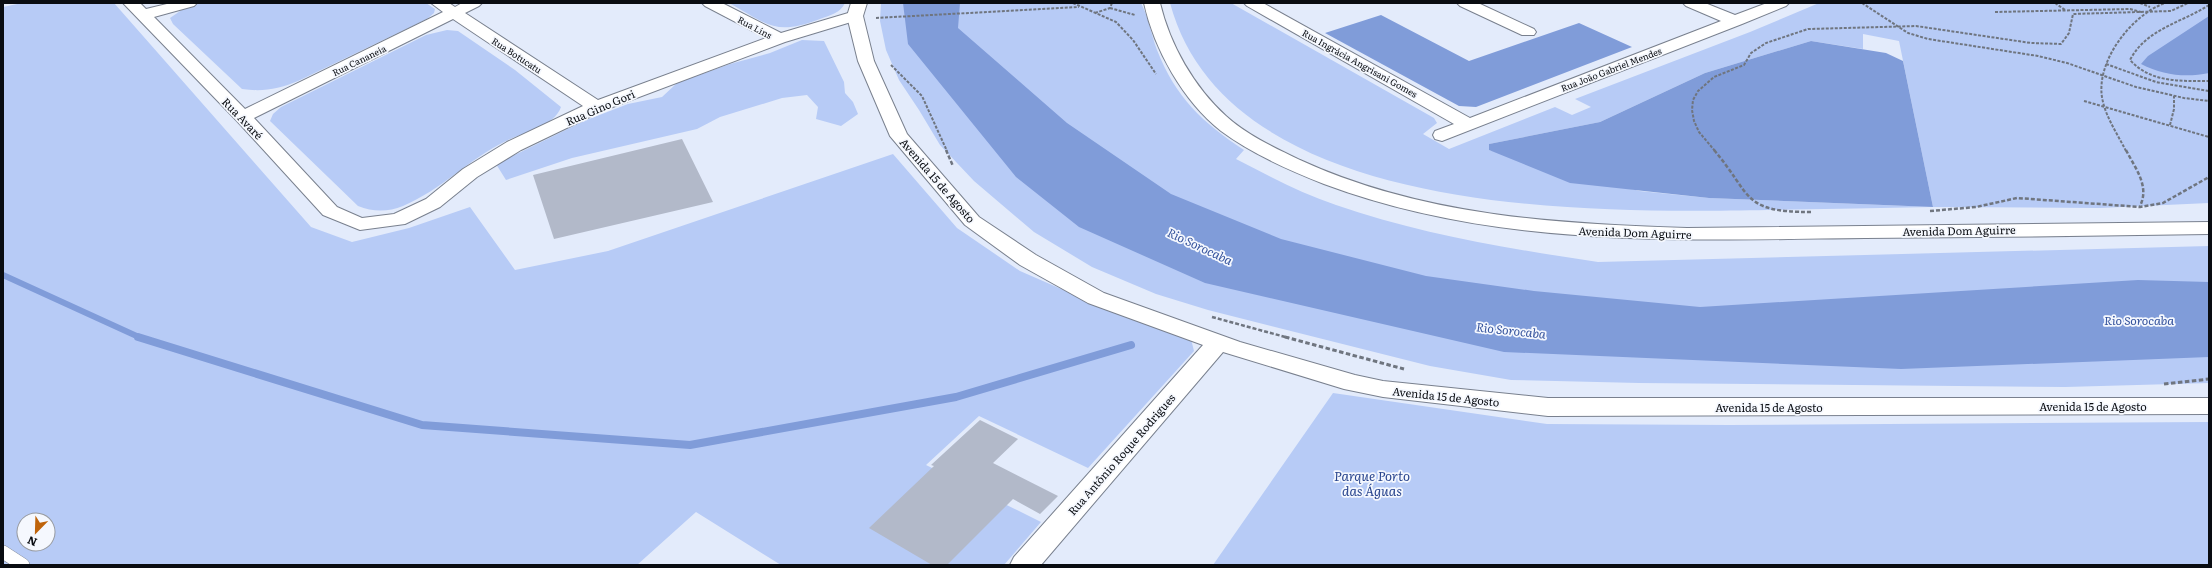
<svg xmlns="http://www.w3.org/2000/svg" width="2212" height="568" font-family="Literata,serif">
	<rect width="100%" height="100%" fill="#e3ebfb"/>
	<path fill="#b7cbf6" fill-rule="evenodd" d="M22,3h92l197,224 41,15 57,-14 61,-21 45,63 93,-19 285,-97 64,74 63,43 71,31 100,37 3,12 -106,117 -109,-52 -53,49 115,57 -37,43h-223l-85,-53 -59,53h-634v-558zM24,520h24v24h-24z
		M202,3h224l9,6 -1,4 -7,6 -129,62c-19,8 -35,11 -56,8l-69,-65 -3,-6 16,-11z
		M729,3h116c-5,10 -14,12 -25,16 -45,17 -51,6 -91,-16z
		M881,3h260c8,15 10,31 16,47 19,48 45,72 87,100l-8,9c33,17 65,34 100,46 83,29 175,44 262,57l611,-16v137l-144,4 -426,-4 -128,-3 -81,-14 -222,-56 -52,-16 -64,-27 -58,-35 -60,-51 -34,-36 -21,-35 -20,-30 -13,-30 -6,-29z
		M1170,3h61l203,115 3,5 -14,11 26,15 106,-42 17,8 19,-8 -16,-8 175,-67 69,-29h390v200l-109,5 -167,-1 -34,-166 -36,-7v15l-52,-8 -106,32 -105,49 -111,22v6l150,41 70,7 223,9c-55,1 -110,2 -165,3 -176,3 -539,9 -597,-207z
		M447,30l11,1 57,39 46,37c-7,20 -38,25 -55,34 -37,18 -65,49 -103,65 -15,6 -30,6 -45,0l-88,-85 3,-7 8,-7 145,-72z
		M802,40l22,1 20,41 1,11 8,9 5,12 -17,12 -25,-7 2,-12 -11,-12 -25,3 -62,19 -23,12 -125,29 -66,22 -10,-16 88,-43 44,-17 34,-7 15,-14 53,-19 40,-11z
		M1333,393l214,31 182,1 480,-3v143h-996z"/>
	<path fill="#809cd9" d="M903,3h57l-2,25 109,95 104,71 110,45 145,37 108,15 166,16 438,-27 71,2v75l-308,12 -397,-17 -299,-69 -126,-56 -63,-50 -108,-133z
		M1381,15l88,46 110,-38 53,24 -156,60 -17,-1 -134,-73z
		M2209,16v57c-24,5 -46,2 -68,-9l7,-8z
		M1811,41l75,12 17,8 30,146 -224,-9 -139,-15 -81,-33v-6l111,-22 105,-49z"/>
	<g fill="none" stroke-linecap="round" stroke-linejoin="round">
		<path stroke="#809cd9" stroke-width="6" d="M3,275l138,63"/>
		<path stroke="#809cd9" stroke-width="8" d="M138,337l284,88 268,20 266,-48 175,-52"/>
	</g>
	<path fill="#b2b9c9" d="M682,139l31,63 -159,37 -21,-64z
		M980,420l38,19 -25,24 65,33 -18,18 -27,-15 -66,66h-15l-63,-37 65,-62 -3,-1z"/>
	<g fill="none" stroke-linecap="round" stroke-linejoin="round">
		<defs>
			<path id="lane" d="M3,552l20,13"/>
			<path id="street" d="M123,3h17l6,6 25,-6h26l-3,3 -40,11 91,92 198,-97 -12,-9h18l6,4 7,-4h20l-3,3 -14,7 133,87 168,-62 -61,-32 -3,-3h20l59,30 74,-22 6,2 2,3 -2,3 -76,23 -183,69 -81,39 -44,27 -37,30 -35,17 -45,6 -37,-15 -86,-94zM453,19l130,87 -76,36 -44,27 -37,30 -32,15 -32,4 -25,-11 -83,-89z
				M1244,3h19l207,115 251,-97 -35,-15 -3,-3h22l30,12 32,-12h22l-3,3 -44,18 -300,117 -7,-2 -2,-4 2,-4 19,-7 -207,-118z
				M1457,3h21l56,26 2,3 -2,3h-12l-62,-29z"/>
			<path id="secondary" d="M851,3h16l-4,13 11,45 33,73 72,83 57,38 68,38 136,49 115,33 28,6 165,17h661v16l-661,2 -165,-19 -39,-8 -121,-37 -182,213h-31l4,-8 189,-212 -115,-42 -68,-38 -55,-40 -75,-89 -32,-75 -11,-45z
				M1144,3h16c10,42 34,84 66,113 21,19 49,32 74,44 122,56 256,64 387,68l522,-6v12c-115,2 -229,3 -344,4 -181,2 -368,11 -541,-54 -35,-14 -72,-30 -103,-53 -38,-30 -67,-82 -77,-128z"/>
		</defs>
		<use href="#lane" stroke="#79808e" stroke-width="14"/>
		<use href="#street" stroke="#79808e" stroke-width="2"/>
		<use href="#secondary" stroke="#79808e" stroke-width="2"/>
		<path stroke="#6f757f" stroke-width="2" stroke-dasharray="3 1.5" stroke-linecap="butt" d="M1073,3l43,19 17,18 23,34
			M1862,3l46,30 20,6 110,17 29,7 69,24 48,11 25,3
			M2055,3l10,7
			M2140,3l10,4
			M2209,5c-28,18 -63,24 -79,55 21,23 50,21 79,21
			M1110,8l25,7
			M1995,12l135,-3 11,3
			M1095,13l15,-5 2,-5
			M876,18l203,-11
			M2106,64l50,18 53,9
			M891,65l31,31 25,55
			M2084,101l125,36
			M2170,125l4,-16v-13
			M1715,151l-16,-19 -5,-11 -2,-11 1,-10 5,-9 16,-14 30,-12 7,-12 15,-10 42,-14 108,-3 115,17 30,1 8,-11 4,-19 98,-3 17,-8
			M2126,151c-8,-16 -19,-32 -23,-49 -10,-38 28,-87 62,-99"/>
		<path stroke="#6f757f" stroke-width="2.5" stroke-dasharray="4 2" stroke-linecap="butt" d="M946,150l7,16
			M1714,150c39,46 27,62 97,62
			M2126,150c9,18 24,36 14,56
			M1930,211l46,-4 41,-9 123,9 23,-4 46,-26
			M1212,317l77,21"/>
		<path stroke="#6f757f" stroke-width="3" stroke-dasharray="4.5 2.5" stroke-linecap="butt" d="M1285,337l119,32
			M2164,384l45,-5"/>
		<use href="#lane" stroke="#fff" stroke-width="13"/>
		<use href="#street" fill="#fff" fill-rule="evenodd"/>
		<use href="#secondary" fill="#fff" fill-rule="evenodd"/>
	</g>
	<g text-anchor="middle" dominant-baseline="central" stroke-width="3.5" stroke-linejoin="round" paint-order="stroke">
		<g font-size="9" fill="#090c11" stroke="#f5f8fe">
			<text transform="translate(755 27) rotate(28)">Rua Lins</text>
			<text transform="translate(517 55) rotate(33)">Rua Botucatu</text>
			<text transform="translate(359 60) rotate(-26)">Rua Cananeia</text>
			<text transform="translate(1360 63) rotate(29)">Rua Ingrácia Angrisani Gomes</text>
			<text transform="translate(1611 69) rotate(-21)">Rua João Gabriel Mendes</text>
		</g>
		<g font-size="11" fill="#090c11" stroke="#f5f8fe">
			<text transform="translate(600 107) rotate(-23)">Rua Gino Gori</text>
			<text transform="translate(243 118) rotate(46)">Rua Avaré</text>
			<text transform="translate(938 180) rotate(49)">Avenida 15 de Agosto</text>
			<text transform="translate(1959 230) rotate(-1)">Avenida Dom Aguirre</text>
			<text transform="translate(1635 232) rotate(2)">Avenida Dom Aguirre</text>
			<text transform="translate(1446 396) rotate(6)">Avenida 15 de Agosto</text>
			<text x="2093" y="406">Avenida 15 de Agosto</text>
			<text x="1769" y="407">Avenida 15 de Agosto</text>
			<text transform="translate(1121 454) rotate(-49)">Rua Antônio Roque Rodrigues</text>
		</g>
		<g font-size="12" font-style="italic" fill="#35539d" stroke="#f5f8fe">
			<text transform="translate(1200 246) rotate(25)">Rio Sorocaba</text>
			<text x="2139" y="320">Rio Sorocaba</text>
			<text transform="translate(1511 330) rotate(6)">Rio Sorocaba</text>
		</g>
		<g font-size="13" font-style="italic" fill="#29458e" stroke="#f5f8fe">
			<text x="1372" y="475">Parque Porto<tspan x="1372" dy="15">das Águas</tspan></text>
		</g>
	</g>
	<rect width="2212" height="568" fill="none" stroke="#090c11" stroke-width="8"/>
	<g transform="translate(36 532) rotate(203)"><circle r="19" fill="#f5f8fe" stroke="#979a9f"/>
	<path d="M0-3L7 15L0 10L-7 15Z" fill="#bf640c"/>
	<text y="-6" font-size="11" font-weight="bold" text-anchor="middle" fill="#090c11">N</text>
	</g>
</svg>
